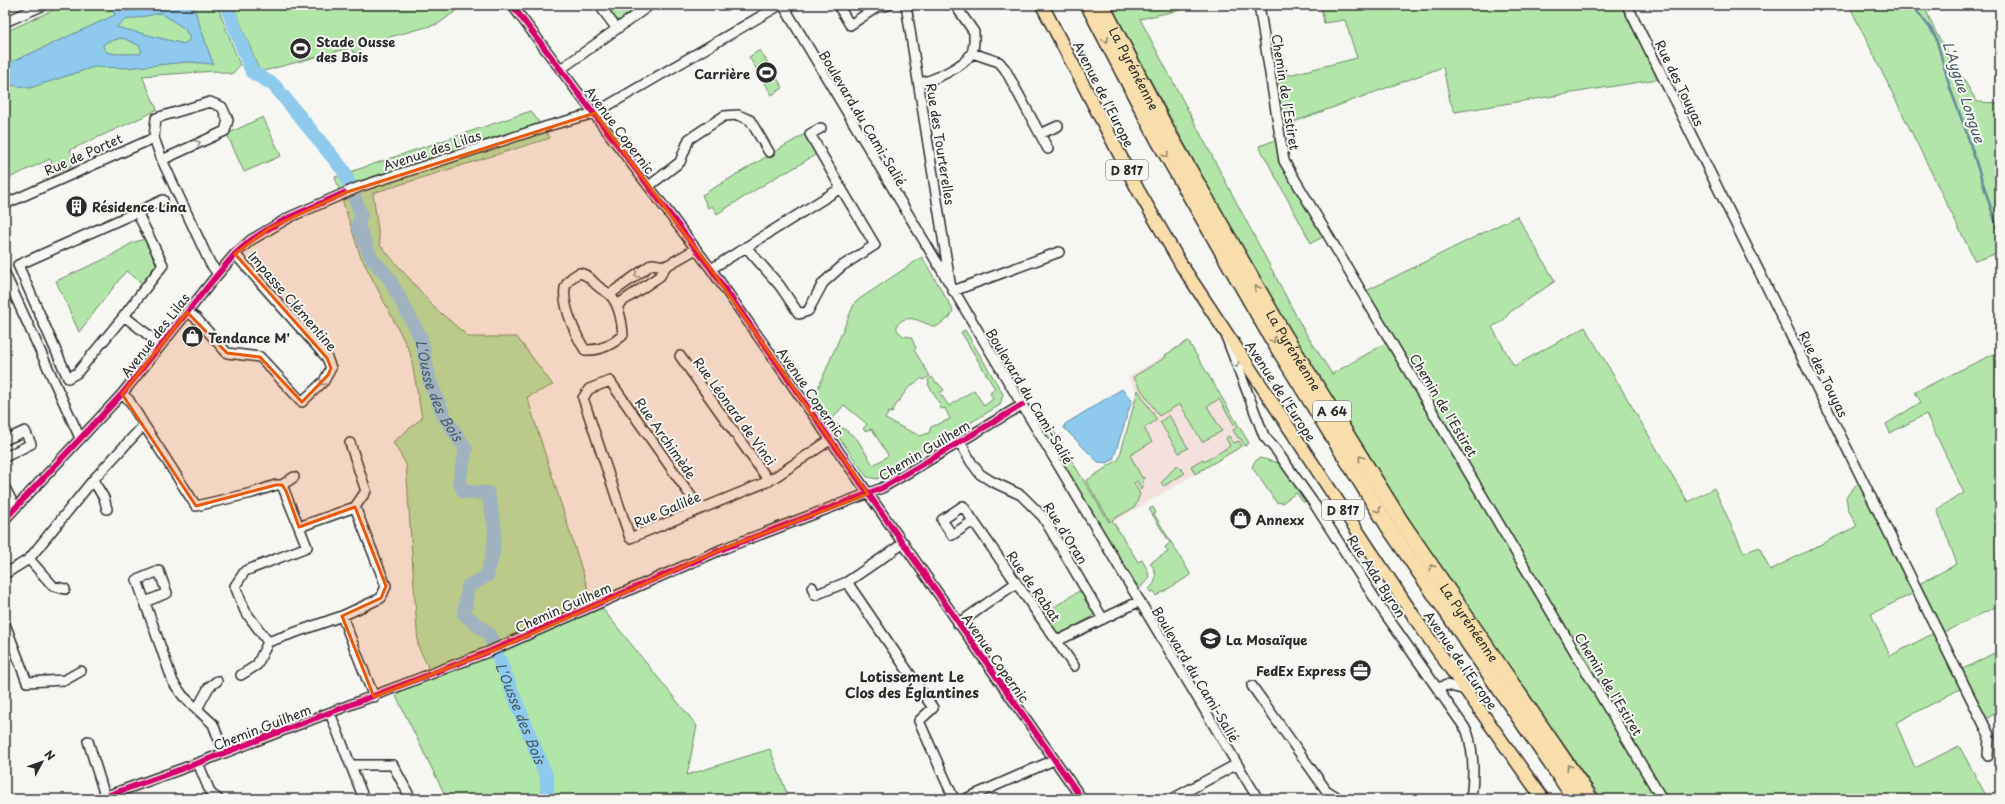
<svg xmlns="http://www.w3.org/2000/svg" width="2005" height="804" font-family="'Playpen Sans',sans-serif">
	<rect width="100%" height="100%" fill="#f6f6f2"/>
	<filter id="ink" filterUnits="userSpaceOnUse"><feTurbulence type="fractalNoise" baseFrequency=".025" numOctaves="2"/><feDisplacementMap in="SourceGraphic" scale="8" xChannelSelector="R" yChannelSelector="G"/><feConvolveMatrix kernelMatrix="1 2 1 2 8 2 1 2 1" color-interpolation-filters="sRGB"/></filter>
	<g filter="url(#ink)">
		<path fill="#f3e1dd" d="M1188,341l61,102 -139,81 -26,-43 35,-22 18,-68 -9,-14z"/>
		<path fill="#b1e6a8" stroke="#6e886a" d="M64,5h153l23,60 -8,9 -17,-3 -73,5 15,33 -10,6 -77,35 6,13 -20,10 -6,-14 -45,21v-20l4,-2 -4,-9v-117z
			M233,5h231l-26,19 -67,18 -16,12 -5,-6 -90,24z
			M599,5h43l-28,20z
			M1111,5h72l1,4 -44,10 162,308 30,47 54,-31 38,65 7,-3 -13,-22 5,-6 -2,-3 -9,-1 -50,-80 155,-77 38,65 -46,32 -6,8 -11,6 22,39 71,-39 103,175 26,-14 30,65 15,-6 11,23 87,-44 -9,-17 -2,-12 10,-12 5,-3 55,110 -45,22 19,42 44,-23 28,55 -66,35 19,45 44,-22 29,53h-386c-62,-88 -125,-176 -185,-266 -112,-169 -213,-348 -306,-528z
			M1309,5h312l37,74 -203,33 -5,-11 -7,-34 -163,60 -7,-48 84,-21 -12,-38 -21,3 -3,-16 -11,3z
			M1849,5h75l10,24 43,73 23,1v155l-2,-5 -23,8z
			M760,50l23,38 -11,7 -23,-38z
			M531,111l19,27 -177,55 7,52 55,63 34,29h48l36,48 -26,12 62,195 108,134 -10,49 83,-26 19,50h-342l-51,-103 32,-29 -10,-21 -12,-182 -13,-22 29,-24 -12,-66 -50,-97 -25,-78z
			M263,117l18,39 -37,16 -17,-38z
			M808,132l12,20 -31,19 -8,3 -61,38 -3,2 -5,-8 -4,2 -6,-13z
			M1276,140l4,21 45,75 -14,7 -52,-97z
			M144,239l13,25 -15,19 -16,-12 -47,61 -23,-51 51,-23 25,-15z
			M922,257l31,53 -3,7 -14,10c-13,-3 -28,-16 -39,-2v5l6,6 8,1 5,11 -2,2 16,26 -7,4 -1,-2 -14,10 -16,23 1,1 -1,1 -3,-1 -4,7 35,17 9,-3 2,-6 19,-8 -5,-11 -4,1 -1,-2 1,-1 -13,-22 1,-1 -1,-3 4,-3 4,6h2l6,7 -4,3 9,13 25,-16 10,16 9,-7 -3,-6 5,-4 -34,-57 4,-2 38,64 -3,11 -123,74 -10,-2 -34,-48 5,-5 19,15 16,26 11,-6 4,-4 -16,-26 -6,2 -3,-2 4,-5 -23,-19 -15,18 -16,-23 42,-98z
			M1188,341l61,102 -4,3 -5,-8h-2l-5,-8 3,-2 -17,-29 -12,7 15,25 -20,11 -22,-38 -21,12 -26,-39 33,-20 -1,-2z
			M2000,351v254l-56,27 -25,-48 38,-20 -20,-55 27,-16 -38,-79 -36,19 -4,-9 35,-22 -6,-10z
			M1138,390l19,30 -13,8 8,14 -22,13 12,23 2,-1 -3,13 -4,-9 -3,2 6,11 -5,13 -23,13 26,42 4,-2 6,11 1,7 -10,11 -3,-6 -3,1 -91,-152 9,-5 58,95 1,-1 -24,-40 33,-22z
			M1169,415l19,33 -9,5 -19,-31z
			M1229,436l5,7 5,-2 3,5 -47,28 -4,-8 12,-7 1,3 26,-16 -4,-8z
			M1260,458l19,5 28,38 -4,1 -7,-9 -14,10 -6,-1 -24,-35 3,-6z
			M1177,465l8,8 -21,13 -3,-3z
			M1153,507l3,6 -2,1 37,61 -35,21 -2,-5 -4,1 -1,-3c9,-7 8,-18 1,-26l18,-11 -3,-5 5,-4 -21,-34z
			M1082,589l12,22 -1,5 -30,17 -6,1 -15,-19z
			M2000,650v61l-16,9 -25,-49z"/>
		<path fill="#8dcaed" stroke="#668a9f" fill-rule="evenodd" d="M111,5h82l20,59 -25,-2 -62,6 -32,-1 -64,21 -25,-4v-19l110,-50zM161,13l24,16 5,10 -6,5 -68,-17 9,-7zM122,38l17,7 3,7 -3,2c-11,-1 -24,2 -34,-3l-2,-5 3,-4z
			M1122,389l10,11 -19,60 -6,3 -9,-1 -34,-34 1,-4z"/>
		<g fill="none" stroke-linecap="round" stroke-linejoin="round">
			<path stroke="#668a9f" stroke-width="2.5" d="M1912,5l19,24 5,9 14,50 15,40 35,108"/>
			<path stroke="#8dcaed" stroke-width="14" id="s1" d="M226,5l26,67 22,13 70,86 17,43 -3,12 14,33 17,19 32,60 9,44 14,34 22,33 -7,33 5,10 24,1 7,35 -2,24 -6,24 -19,10 -4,28 25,20 58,144v21"/>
			<defs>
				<path id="minor" d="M512,5l199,264 371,530
					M599,5l18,24
					M783,5l475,794
					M838,5l12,20 27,-18 12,-2
					M906,5l44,277
					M1259,5l25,156 378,638
					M1627,5l362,730 -1,21
					M5,22l39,-17
					M972,53l27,9 6,7 43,80
					M561,69l89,-64
					M919,83c14,-2 45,-17 52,-29 4,-6 3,-16 3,-22l-19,-27
					M1040,134l18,-8
					M154,138l8,22 48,103 8,11
					M649,186l31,-24 9,-23 35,-23 14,-1 12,5 19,32
					M5,204l149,-66 2,-20 54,-16 12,5 6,13 -3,11 -63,29
					M137,212l26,-12
					M746,247l34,39 19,28 9,-3 15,-28 19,-17 33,-21 -34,-57
					M711,269l130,-81 -31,-54 11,-6
					M579,273c11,2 12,8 20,14 3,3 7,4 10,7 10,9 13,28 14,41 -11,10 -24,16 -38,15 -9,-14 -23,-45 -20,-62 2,-8 8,-12 14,-15z
					M5,274l75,164
					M953,291l106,-39
					M610,294l42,-30 14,2
					M617,305l43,-29 6,-10 30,-17
					M187,312l9,6 31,35 33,4 42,45 22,-21 7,-13 -4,-10 -92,-104
					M124,316l-47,57 -9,5 -50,-113 119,-53 26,53 -39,51 37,29
					M1227,339l37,97 12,14 39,55 66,103 86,123c7,21 7,46 4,68
					M680,356l89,125
					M122,394l7,6 15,25
					M5,440l20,-9 6,13 -26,13
					M960,442l11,20 9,12 11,7 30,14 22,22 60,102
					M350,443l16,48 -11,16 31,79 -5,12 -39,18 32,81
					M93,480l11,18 3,11
					M282,485l12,-8
					M5,488l10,19
					M700,509l-90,-128 -21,8 -6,9 47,140 139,-57 61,-41
					M5,519l117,-125 91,-114 22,-26 16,-14 39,-23 69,-30 189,-61 47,-13 185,-108
					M973,521l-21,14 -10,-15 21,-14 111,160
					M299,527l8,20 -62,24 -10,15 10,25 23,31 74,-26
					M29,559l24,27 12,3
					M5,574l24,-15 64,-79 51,-55 52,81 56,-13 24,-8h6l17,42 56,-20
					M847,582l86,126 -14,13 35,78
					M812,587l3,8 32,-13 57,-39
					M145,602l22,-9 -8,-22 -22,9 36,102 10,14 30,28 11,29
					M5,624l22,58 38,-2 16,-9
					M958,624l58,-41
					M1057,641l83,-40
					M241,675l16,-10 11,-23
					M1252,686l74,104 14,9
					M1437,688l10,-3 18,5
					M197,709l12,-22 8,-6
					M330,713l34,86
					M88,741l17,55
					M198,763l13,31 7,5
					M352,765h41l18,34
					M98,799l100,-36 290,-111 237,-104 157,-60 140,-83
					M965,799l89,-39
					M1172,799l65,-35"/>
				<path id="major" d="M1042,5l96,185 44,76 239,361 122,172"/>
				<g id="highway">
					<path d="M1088,5l70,135 114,199 117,189 186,271"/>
					<path id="s2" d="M1102,5l66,127 116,202 117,187 190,278"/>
				</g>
			</defs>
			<use href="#minor" stroke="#2b2b2b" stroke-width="12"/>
			<use href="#major" stroke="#2b2b2b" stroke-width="15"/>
			<use href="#highway" stroke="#2b2b2b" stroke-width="17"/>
			<use href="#minor" stroke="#f6f6f2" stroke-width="9"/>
			<use href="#major" stroke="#f8deab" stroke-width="12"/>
			<use href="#highway" stroke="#f8deab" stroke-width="14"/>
			<defs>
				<path id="cycleway" d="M512,5l199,264 371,530
					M5,519l117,-125 91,-114 22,-26 16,-14 17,-11 22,-12 54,-24
					M98,799l100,-36 290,-111 237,-104 157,-60 140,-83"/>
			</defs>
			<use href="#cycleway" stroke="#f6f6f2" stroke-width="8"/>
			<use href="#cycleway" stroke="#d6006c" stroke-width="6"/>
		</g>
		<defs><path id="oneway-chevron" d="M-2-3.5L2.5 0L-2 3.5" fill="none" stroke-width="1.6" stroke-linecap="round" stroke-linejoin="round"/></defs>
		<g stroke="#92846b">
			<use href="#oneway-chevron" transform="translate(1106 40) rotate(63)"/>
			<use href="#oneway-chevron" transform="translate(1166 155) rotate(60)"/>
			<use href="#oneway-chevron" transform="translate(1257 288) rotate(-120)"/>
			<use href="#oneway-chevron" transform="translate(1273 340) rotate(59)"/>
			<use href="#oneway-chevron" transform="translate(1361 458) rotate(-122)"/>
			<use href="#oneway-chevron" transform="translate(1378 510) rotate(58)"/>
			<use href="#oneway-chevron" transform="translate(1432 567) rotate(-124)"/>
			<use href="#oneway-chevron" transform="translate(1569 767) rotate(-124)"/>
		</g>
		<g stroke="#90908e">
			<use href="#oneway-chevron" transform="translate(198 143) rotate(-25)"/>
			<use href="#oneway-chevron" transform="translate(637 275) rotate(145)"/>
			<use href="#oneway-chevron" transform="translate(1236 365) rotate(69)"/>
			<use href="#oneway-chevron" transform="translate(322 383) rotate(134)"/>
		</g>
	</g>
	<path fill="#e8590c" fill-opacity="0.2" stroke="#e8590c" stroke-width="3" stroke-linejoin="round" d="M595,113l116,156 157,225 -143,54 -223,99 -128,50 -32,-81 39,-18 5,-12 -31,-79 -56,20 -13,-36 -4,-6h-6l-80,21 -74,-112 65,-82 40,41 33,4 42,45 26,-27 3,-7 -4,-10 -92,-104 33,-25 76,-36z"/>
	<defs>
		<symbol id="stadium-disc" viewBox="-11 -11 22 22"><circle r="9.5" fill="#2b2b2b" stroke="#f6f6f2"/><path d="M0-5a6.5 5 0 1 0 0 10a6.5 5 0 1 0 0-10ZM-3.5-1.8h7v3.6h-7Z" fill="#fff"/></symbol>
		<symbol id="building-disc" viewBox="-11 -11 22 22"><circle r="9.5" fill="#2b2b2b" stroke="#f6f6f2"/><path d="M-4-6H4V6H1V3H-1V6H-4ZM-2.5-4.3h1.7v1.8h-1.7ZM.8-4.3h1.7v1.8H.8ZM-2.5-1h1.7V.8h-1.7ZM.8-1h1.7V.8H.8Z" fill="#fff"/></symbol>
		<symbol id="shop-disc" viewBox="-11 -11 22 22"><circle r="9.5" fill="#2b2b2b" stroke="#f6f6f2"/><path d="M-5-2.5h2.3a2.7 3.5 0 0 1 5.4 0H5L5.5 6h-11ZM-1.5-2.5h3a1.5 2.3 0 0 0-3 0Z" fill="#fff"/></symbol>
		<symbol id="school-disc" viewBox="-11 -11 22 22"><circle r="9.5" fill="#2b2b2b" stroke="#f6f6f2"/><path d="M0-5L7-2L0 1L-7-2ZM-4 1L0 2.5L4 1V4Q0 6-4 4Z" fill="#fff"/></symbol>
		<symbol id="office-disc" viewBox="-11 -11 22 22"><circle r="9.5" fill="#2b2b2b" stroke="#f6f6f2"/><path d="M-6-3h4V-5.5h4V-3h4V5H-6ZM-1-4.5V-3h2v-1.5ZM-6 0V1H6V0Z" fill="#fff"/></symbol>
	</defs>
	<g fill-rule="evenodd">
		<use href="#stadium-disc" x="288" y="36" width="25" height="25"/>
		<use href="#stadium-disc" x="754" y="60" width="25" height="25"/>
		<use href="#building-disc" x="64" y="194" width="25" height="25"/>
		<use href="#shop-disc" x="180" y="324" width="25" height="25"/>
		<use href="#shop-disc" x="1228" y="506" width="25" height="25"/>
		<use href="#school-disc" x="1198" y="626" width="25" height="25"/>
		<use href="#office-disc" x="1348" y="658" width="25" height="25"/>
	</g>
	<g text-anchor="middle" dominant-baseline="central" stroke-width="4" stroke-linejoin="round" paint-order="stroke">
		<g fill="#f6f6f2" stroke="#686867" stroke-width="1">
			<rect x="1106" y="160" width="42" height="20" rx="3"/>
			<rect x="1313" y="401" width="38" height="20" rx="3"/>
			<rect x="1322" y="500" width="42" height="20" rx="3"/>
		</g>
		<g font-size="12" font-weight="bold" fill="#2b2b2b">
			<text x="1127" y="170">D 817</text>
			<text x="1332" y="411">A 64</text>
			<text x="1343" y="510">D 817</text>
		</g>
		<g font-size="13" font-weight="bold" fill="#2b2b2b" stroke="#f6f6f2" text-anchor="start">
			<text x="316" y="41">Stade Ousse<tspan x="316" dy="15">des Bois</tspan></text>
			<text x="750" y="73" text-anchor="end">Carrière</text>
			<text x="92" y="206">Résidence Lina</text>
			<text x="208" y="337">Tendance M'</text>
			<text x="1256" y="519">Annexx</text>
			<text x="1226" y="639">La Mosaïque</text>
			<text x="1346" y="670" text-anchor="end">FedEx Express</text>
		</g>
		<g font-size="13" fill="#2b2b2b" stroke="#f6f6f2">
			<text stroke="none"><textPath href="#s2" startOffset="71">La Pyrénéenne</textPath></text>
			<text transform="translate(1680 83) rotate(64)">Rue des Touyas</text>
			<text transform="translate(1286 92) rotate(81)">Chemin de l'Estiret</text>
			<text transform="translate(1104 94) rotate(63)">Avenue de l'Europe</text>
			<text transform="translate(863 118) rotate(59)">Boulevard du Cami-Salié</text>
			<text transform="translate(620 130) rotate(53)">Avenue Copernic</text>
			<text transform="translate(941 144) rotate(81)">Rue des Tourterelles</text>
			<text transform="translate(432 150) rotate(-18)">Avenue des Lilas</text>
			<text transform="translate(83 154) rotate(-24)">Rue de Portet</text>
			<text transform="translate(293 301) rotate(49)">Impasse Clémentine</text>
			<text transform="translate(155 335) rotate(-52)">Avenue des Lilas</text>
			<text stroke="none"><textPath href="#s2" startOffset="395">La Pyrénéenne</textPath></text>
			<text transform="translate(1824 374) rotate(64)">Rue des Touyas</text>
			<text transform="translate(1281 391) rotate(57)">Avenue de l'Europe</text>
			<text transform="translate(811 392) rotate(55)">Avenue Copernic</text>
			<text transform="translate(1030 396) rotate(59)">Boulevard du Cami-Salié</text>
			<text transform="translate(1444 405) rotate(59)">Chemin de l'Estiret</text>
			<text transform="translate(735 411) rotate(54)">Rue Léonard de Vinci</text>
			<text transform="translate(666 438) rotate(55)">Rue Archimède</text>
			<text transform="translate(924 450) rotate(-31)">Chemin Guilhem</text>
			<text transform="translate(667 509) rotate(-23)">Rue Galilée</text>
			<text transform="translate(1066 533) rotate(58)">Rue d'Oran</text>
			<text transform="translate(1377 576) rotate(57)">Rue Ada Byron</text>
			<text transform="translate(1034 586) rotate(55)">Rue de Rabat</text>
			<text transform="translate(563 607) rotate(-24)">Chemin Guilhem</text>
			<text stroke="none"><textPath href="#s2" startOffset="719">La Pyrénéenne</textPath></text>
			<text transform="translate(996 658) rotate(55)">Avenue Copernic</text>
			<text transform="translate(1461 660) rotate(55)">Avenue de l'Europe</text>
			<text transform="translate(1196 674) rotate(59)">Boulevard du Cami-Salié</text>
			<text transform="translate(1609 684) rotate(59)">Chemin de l'Estiret</text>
			<text transform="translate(262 727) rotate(-21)">Chemin Guilhem</text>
		</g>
		<g font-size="14" font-style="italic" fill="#485b65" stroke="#f6f6f2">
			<text transform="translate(1964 92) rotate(72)">L'Aygue Longue</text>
			<text stroke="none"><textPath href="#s1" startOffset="452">L'Ousse des Bois</textPath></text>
			<text stroke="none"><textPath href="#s1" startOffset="838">L'Ousse des Bois</textPath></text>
		</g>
		<g font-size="14" font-weight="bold" fill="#2b2b2b" stroke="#f6f6f2">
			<text x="912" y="676">Lotissement Le<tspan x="912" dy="16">Clos des Églantines</tspan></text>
		</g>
	</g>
	<rect width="2005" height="804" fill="none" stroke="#f6f6f2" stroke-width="20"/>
	<rect x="10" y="10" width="1985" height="784" fill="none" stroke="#2b2b2b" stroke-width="1.5" filter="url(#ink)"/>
	<g transform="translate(42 762) rotate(49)" stroke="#f6f6f2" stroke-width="3" paint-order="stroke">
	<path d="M0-3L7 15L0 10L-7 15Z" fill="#2b2b2b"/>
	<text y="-6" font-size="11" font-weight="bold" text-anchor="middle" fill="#2b2b2b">N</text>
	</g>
</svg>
